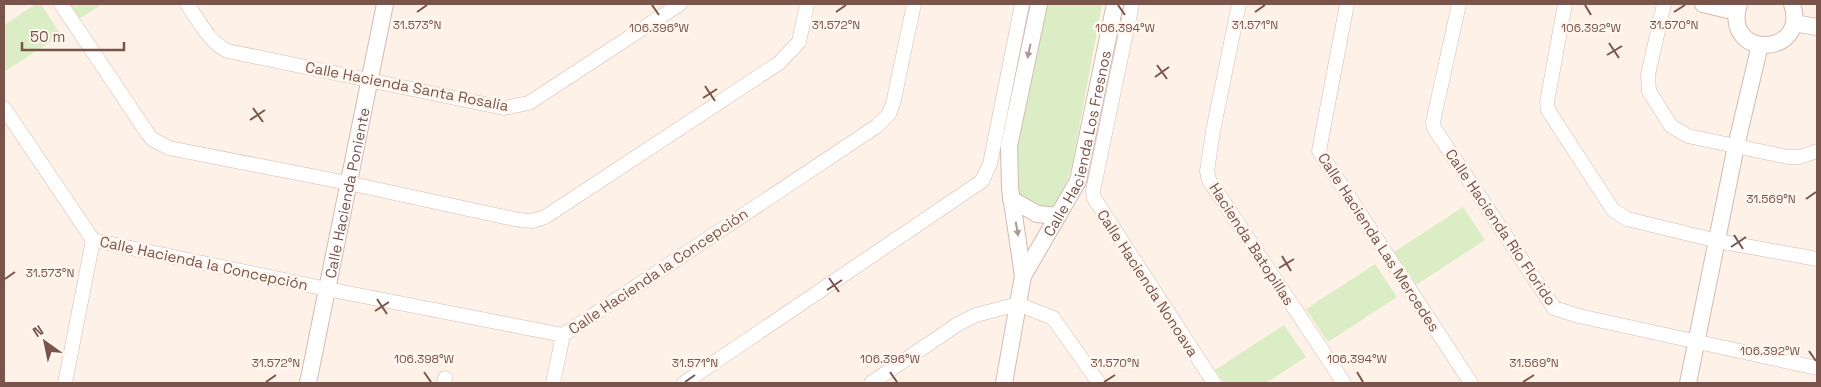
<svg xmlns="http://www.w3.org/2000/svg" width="1821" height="387" font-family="'Space Grotesk',sans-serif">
	<rect width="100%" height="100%" fill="#fef2e8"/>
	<path fill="#daedc5" d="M36,4h5l20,31 -57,37v-47z
		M69,4h34l-24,15z
		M1044,4h58l-30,162c-6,18 -11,40 -30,46l-27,-18 -4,-30z
		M1463,207l22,33 -69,45 -22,-33z
		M1375,264l22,33 -69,45 -22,-33z
		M1284,325l22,32 -40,26h-42l-9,-13z"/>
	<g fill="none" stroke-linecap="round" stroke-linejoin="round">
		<defs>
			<path id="minor" d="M61,4l87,130 4,5 17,9 179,35 171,37 13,1 13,-4 234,-154 20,-21 8,-38
				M187,4c12,16 22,39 41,47l276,57 25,-5 151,-99
				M1132,4l-39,187 1,7 120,185
				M1239,4l-26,127 -6,40 2,9 135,203
				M1347,4l-28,147 152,232
				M1459,4l-26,118 1,6 120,180 25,8 238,52
				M1565,4l-18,98 1,8 65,100 14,9 91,22 99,18
				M1664,4l-16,71 1,16 22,35 17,10 100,21h12l17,-6
				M4,108l89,132 234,49 236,46 314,-209 12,-12 4,-10 21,-100
				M65,383l28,-143
				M444,383l1,-5
				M553,383l10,-48
				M684,383l298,-202 8,-17 32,-160
				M871,383l87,-59 18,-9 42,-11 35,14 46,65"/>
			<g id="tertiary">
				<path d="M1703,4l33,8"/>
				<path d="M1739,4c-18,56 71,53 53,0"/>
				<path d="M1794,23l23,4"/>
				<path d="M1011,199l26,15 21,2"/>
				<path d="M1023,276l-13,-88 -1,-42 30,-142"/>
				<path id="s1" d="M308,383l77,-379"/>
				<path id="s2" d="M1004,383l19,-107 55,-95 37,-177"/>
				<path d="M1688,383l48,-237 24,-101"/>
			</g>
		</defs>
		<use href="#minor" stroke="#d3baaf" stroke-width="15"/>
		<use href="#tertiary" stroke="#d3baaf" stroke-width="18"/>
		<use href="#minor" stroke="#fff" stroke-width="14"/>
		<use href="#tertiary" stroke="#fff" stroke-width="16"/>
	</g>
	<defs><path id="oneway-solid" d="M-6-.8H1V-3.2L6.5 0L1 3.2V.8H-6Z" transform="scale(1.25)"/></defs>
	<g fill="#af9892">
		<use href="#oneway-solid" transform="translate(1029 51) rotate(102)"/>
		<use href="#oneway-solid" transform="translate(1017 229) rotate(80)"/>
	</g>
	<path fill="none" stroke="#7a544a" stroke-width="2" d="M652,5l7,10M1118,5l7,10M1585,5l6,10M417,12l10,-7M836,12l10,-7M1255,12l10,-7M1674,12l11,-7M1609,43l10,15M1607,55l15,-9M1157,65l10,14M1155,77l14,-10M705,86l10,15M703,98l14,-9M253,108l10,14M250,120l15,-10M1806,199l10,-7M1734,235l9,14M1731,247l15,-10M1282,256l9,15M1279,268l15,-9M829,278l10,14M5,279l10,-7M827,290l15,-10M377,299l10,15M375,311l14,-9M1809,351l7,10M424,372l7,10M890,372l7,10M1357,372l6,10M266,382l10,-7M685,382l10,-7M1104,382l11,-7M1523,382l11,-7"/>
	<g text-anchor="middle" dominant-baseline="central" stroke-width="5" stroke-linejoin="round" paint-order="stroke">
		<g font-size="15" fill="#7a544a" stroke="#fff7ef">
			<text transform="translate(407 86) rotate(11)">Calle Hacienda Santa Rosalía</text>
			<text stroke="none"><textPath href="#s2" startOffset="254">Calle Hacienda Los Fresnos</textPath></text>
			<text stroke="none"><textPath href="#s1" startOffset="194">Calle Hacienda Poniente</textPath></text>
			<text transform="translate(1501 227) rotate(56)">Calle Hacienda Río Florido</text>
			<text transform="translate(1379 242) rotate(57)">Calle Hacienda Las Mercedes</text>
			<text transform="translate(1252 244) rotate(57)">Hacienda Batopillas</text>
			<text transform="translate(204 263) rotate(12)">Calle Hacienda la Concepción</text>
			<text transform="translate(658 271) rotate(-34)">Calle Hacienda la Concepción</text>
			<text transform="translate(1148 283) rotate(57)">Calle Hacienda Nonoava</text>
		</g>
	</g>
	<g font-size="12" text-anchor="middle" fill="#7a544a" stroke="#fff7ef" stroke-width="5" stroke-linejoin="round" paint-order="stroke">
		<text x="417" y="29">31.573°N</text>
		<text x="836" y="29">31.572°N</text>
		<text x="1255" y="29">31.571°N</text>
		<text x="1674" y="29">31.570°N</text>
		<text x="659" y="32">106.396°W</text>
		<text x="1125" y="32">106.394°W</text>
		<text x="1591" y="32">106.392°W</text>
		<text x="1771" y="203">31.569°N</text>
		<text x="50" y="277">31.573°N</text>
		<text x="1770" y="355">106.392°W</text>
		<text x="424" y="363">106.398°W</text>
		<text x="890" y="363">106.396°W</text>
		<text x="1357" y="363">106.394°W</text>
		<text x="276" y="367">31.572°N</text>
		<text x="695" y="367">31.571°N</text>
		<text x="1115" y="367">31.570°N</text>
		<text x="1534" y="367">31.569°N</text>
	</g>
	<rect width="1821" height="387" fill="none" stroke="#7a544a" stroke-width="10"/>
	<g transform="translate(45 342) rotate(327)" stroke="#fff7ef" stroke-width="4" paint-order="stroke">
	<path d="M0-4L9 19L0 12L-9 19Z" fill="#7a544a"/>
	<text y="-8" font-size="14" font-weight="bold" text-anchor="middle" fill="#7a544a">N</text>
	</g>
	<path d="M22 42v8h102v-8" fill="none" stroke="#7a544a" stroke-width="2.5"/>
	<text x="30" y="42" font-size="15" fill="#7a544a" stroke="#fff7ef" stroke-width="4" paint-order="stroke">50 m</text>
</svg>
